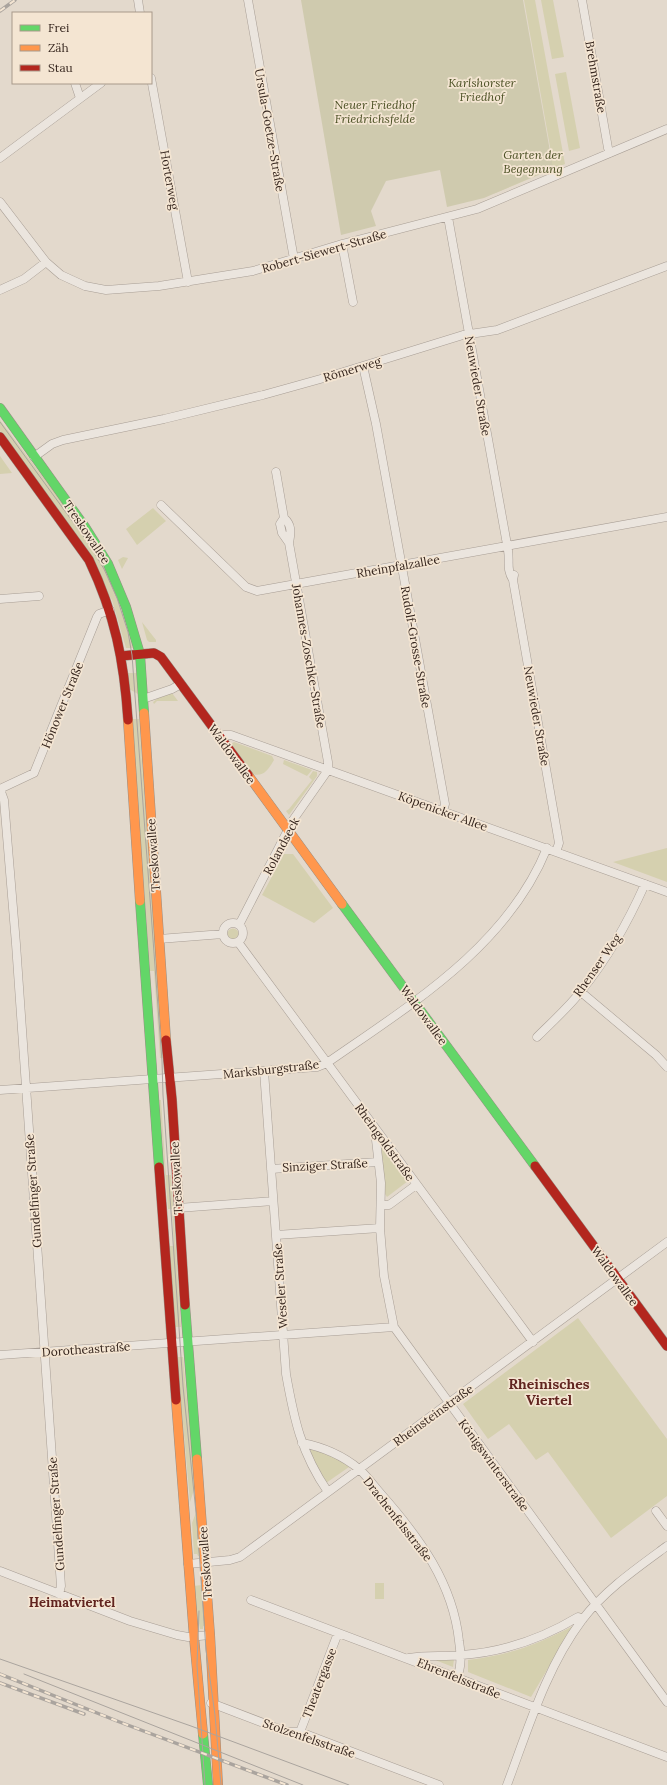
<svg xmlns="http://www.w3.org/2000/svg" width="667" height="1785" font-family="Lora,serif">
	<rect width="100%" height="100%" fill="#e3d9cc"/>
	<path fill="#d5d0af" d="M524,0h11l30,164 -72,30 59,-36z
		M541,0h12l11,57 -12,2z
		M566,72l14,76 -11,3 -14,-77z
		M0,420l82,109 26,43 25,76h-7l-14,-48 -112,-169z
		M0,456l12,17 -12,1z
		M153,508l13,13 -29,24 -11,-16z
		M123,557l5,1 -6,11 -4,-9z
		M142,622l14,18v2h-7l-2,-2z
		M128,673h9l1,21 -9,-5z
		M172,693l6,8h-21l-3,3 -1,-2 5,-4z
		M132,719h7l24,339h-3l-6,-87h-4z
		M234,742l38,14 2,4c-6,10 -10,17 -22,14l-21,-30z
		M284,760l28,10 -5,6 -24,-12z
		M313,771l4,1v4l-28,39 -3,-4 3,-2 23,-29 -3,-3z
		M667,848v34l-54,-20z
		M284,854h9l40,54 -19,15 -52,-28z
		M227.5 934a5.5 5.5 0 1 1 11 0a5.5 5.5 0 1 1-11 0Z
		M159,1100h2l5,75h5l10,152h-7l-5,-81h5l-2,-37h-4z
		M380,1146h3l25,35 -21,16 -2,-3z
		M578,1318l89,121v57l-56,42 -63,-86 -12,8 -27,-36 -21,15 -25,-35z
		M177,1357h6l12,130 -5,15z
		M314,1448l27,13 8,6 -23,16 -16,-30 1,-4z
		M197,1510l4,46h-3l-1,-2h-3l-2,-31z
		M375,1583h9v16h-9z
		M202,1585l3,41h-2v3h-3l-1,-6 -2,-1 -4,-36z
		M573,1626l-42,71 -63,-25v-12c42,-5 68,-15 105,-34z
		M430,1658l24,1 -1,8z"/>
	<path fill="#cfcaae" d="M301,0h222l30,168 -69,30 -37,9 -7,-37 -54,11 -15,30 5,15 -35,9z"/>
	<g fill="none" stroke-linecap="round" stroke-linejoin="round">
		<defs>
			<path id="street" d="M138,0l2,13
				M248,0l46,259
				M582,0l26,148 2,5
				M151,78l37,204
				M75,83l5,15
				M0,158l101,-75
				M0,202l46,60 15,13 24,11 21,4 53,-4 94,-15 89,-27 135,-35 190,-80
				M448,217l60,333c2,13 -2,18 5,30
				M342,244l11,58
				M0,290l24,-11 22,-17
				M363,366l13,58 69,380 -2,7
				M34,457l18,-13 11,-4 101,-21 99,-24 61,-17 139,-43 34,-5 170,-64
				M276,472l8,46c8,7 7,14 5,25l39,219v8
				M161,505l85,82 11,4 410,-74
				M284,518l-4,6 2,9 7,10
				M514,575l-1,5 46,263 -3,9
				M0,599l39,-3
				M143,699l29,-10 9,-5
				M220,738l4,-3h7l436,157
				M0,789l4,11 12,144 45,642 -2,8
				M0,789l34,-16 63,-156 2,-3 11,-4
				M223 933a10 10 0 1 1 20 0a10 10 0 1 1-20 0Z
				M239,925l54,-105 35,-50
				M159,939l64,-5
				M238,942l295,400
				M581,992l75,63 11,12
				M537,1037c15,-15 32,-30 45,-47 26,-32 46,-68 63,-106
				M264,1071l22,303c8,45 15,79 42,118
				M0,1090l317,-23 10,-4c83,-58 180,-116 220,-215
				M381,1137l-5,3 5,43 -1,45 4,48 10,51 273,375
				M271,1169l107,-7
				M381,1205h8l27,-20
				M178,1208l95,-7
				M276,1235l104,-7
				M0,1355l394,-28
				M302,1443c21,4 40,12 57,26 8,7 15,17 22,25 38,43 72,89 78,147 2,13 3,25 -2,36
				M656,1511l11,15
				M188,1564l42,-4 10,-3 427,-315
				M0,1571l130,50 47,14 11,2 22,-2
				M251,1600l416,157
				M409,1658c18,-3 35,-1 53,-3 40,-3 81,-17 116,-38l5,2
				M211,1703l76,29h13l139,53
				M300,1732l38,-99
				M507,1785c21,-56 39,-117 75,-165 23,-30 55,-52 85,-74"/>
			<path id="fast" d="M0,408l85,119 23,37 18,43 14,47 4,59
				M140,901l19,266
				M342,904l193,262
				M185,1305l12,154
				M203,1734l5,51"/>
			<path id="slow" d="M144,713l22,327
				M128,720l12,181
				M248,775l94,129
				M176,1400l18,237 9,97
				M197,1459l13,176 8,150"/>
			<path id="jam" d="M0,437l89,123c26,55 35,100 39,160
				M121,656l33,-3 7,4 87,118
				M166,1040l6,60 13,205
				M535,1166l132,180
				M159,1167l17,233"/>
		</defs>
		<use href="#street" stroke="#a89e95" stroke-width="9"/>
		<use href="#fast" stroke="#988e85" stroke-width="10"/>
		<use href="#slow" stroke="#988e85" stroke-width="10"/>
		<use href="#jam" stroke="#988e85" stroke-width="10"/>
		<use href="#street" stroke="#ebe5de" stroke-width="8"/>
		<use href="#fast" stroke="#63d668" stroke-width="9"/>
		<use href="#slow" stroke="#ff974d" stroke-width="9"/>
		<use href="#jam" stroke="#b3261e" stroke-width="9"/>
		<path stroke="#aaa49e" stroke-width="1" d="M0,422l89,122 15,25 13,29 11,34 4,23 30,406 1,34 20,291 14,136 9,128 9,65 6,70
			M199,1611l-2,54 8,120
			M0,1659l191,67 158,59
			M24,1674l279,111"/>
		<defs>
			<path id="rail" d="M0,11l15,-11
				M0,1674l117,47 170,64
				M0,1683l84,31"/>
		</defs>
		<use href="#rail" stroke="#aaa49e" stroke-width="3.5"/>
		<use href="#rail" stroke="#f4e5d2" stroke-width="2" stroke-dasharray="6" stroke-linecap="butt"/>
	</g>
	<g text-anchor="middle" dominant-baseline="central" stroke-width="3.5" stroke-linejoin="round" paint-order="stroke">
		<g font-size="12" fill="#36261e" stroke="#f4e5d2">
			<text transform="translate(596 77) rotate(80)">Brehmstraße</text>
			<text transform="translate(270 130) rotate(80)">Ursula-Goetze-Straße</text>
			<text transform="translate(170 180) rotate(80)">Horterweg</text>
			<text transform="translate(324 251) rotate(-16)">Robert-Siewert-Straße</text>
			<text transform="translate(352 369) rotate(-17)">Römerweg</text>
			<text transform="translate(478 386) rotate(80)">Neuwieder Straße</text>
			<text transform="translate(87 532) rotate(56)">Treskowallee</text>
			<text transform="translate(398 566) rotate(-10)">Rheinpfalzallee</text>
			<text transform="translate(416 647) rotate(80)">Rudolf-Grosse-Straße</text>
			<text transform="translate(309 656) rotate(80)">Johannes-Zoschke-Straße</text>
			<text transform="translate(62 705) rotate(-68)">Hönower Straße</text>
			<text transform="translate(537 716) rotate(80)">Neuwieder Straße</text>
			<text transform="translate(232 754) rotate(54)">Waldowallee</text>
			<text transform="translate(443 811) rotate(20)">Köpenicker Allee</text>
			<text transform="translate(281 846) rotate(-62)">Rolandseck</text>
			<text transform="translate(153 855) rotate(-94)">Treskowallee</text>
			<text transform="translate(597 965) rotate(-55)">Rhenser Weg</text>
			<text transform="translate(424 1015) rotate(54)">Waldowallee</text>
			<text transform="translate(271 1069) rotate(-6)">Marksburgstraße</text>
			<text transform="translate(385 1142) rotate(54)">Rheingoldstraße</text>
			<text transform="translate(325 1165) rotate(-3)">Sinziger Straße</text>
			<text transform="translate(176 1178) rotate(-93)">Treskowallee</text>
			<text transform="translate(33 1191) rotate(-94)">Gundelfinger Straße</text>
			<text transform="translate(615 1276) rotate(54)">Waldowallee</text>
			<text transform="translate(280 1286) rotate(-94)">Weseler Straße</text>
			<text transform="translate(86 1349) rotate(-4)">Dorotheastraße</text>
			<text transform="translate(433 1415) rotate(-36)">Rheinsteinstraße</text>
			<text transform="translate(494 1465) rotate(54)">Königswinterstraße</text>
			<text transform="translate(56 1514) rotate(-94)">Gundelfinger Straße</text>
			<text transform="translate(398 1519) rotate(52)">Drachenfelsstraße</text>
			<text transform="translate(205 1563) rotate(-94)">Treskowallee</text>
			<text transform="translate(459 1678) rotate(22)">Ehrenfelsstraße</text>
			<text transform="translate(319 1683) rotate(-69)">Theatergasse</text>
			<text transform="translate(309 1738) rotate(19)">Stolzenfelsstraße</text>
		</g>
		<g font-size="12" font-style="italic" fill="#4c5125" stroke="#f4e5d2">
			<text x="482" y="82">Karlshorster<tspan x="482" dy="14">Friedhof</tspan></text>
			<text x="375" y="104">Neuer Friedhof<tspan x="375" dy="14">Friedrichsfelde</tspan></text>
			<text x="533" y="154">Garten der<tspan x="533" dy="14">Begegnung</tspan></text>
		</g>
		<g font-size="13" font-weight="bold" fill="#61241f" stroke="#f4e5d2">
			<text x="72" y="1602">Heimatviertel</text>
		</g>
		<g font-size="14" font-weight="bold" fill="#61241f" stroke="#f4e5d2">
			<text x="549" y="1384">Rheinisches<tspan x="549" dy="16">Viertel</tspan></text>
		</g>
	</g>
	<rect x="12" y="12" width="140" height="72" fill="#f4e5d2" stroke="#a8998a"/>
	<rect x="20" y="25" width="20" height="6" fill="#63d668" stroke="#a8998a"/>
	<text x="48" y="32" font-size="12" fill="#36261e">Frei</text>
	<rect x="20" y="45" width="20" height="6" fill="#ff974d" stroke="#a8998a"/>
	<text x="48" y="52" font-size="12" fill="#36261e">Zäh</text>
	<rect x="20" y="65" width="20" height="6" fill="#b3261e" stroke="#a8998a"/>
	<text x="48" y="72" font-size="12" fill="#36261e">Stau</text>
</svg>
